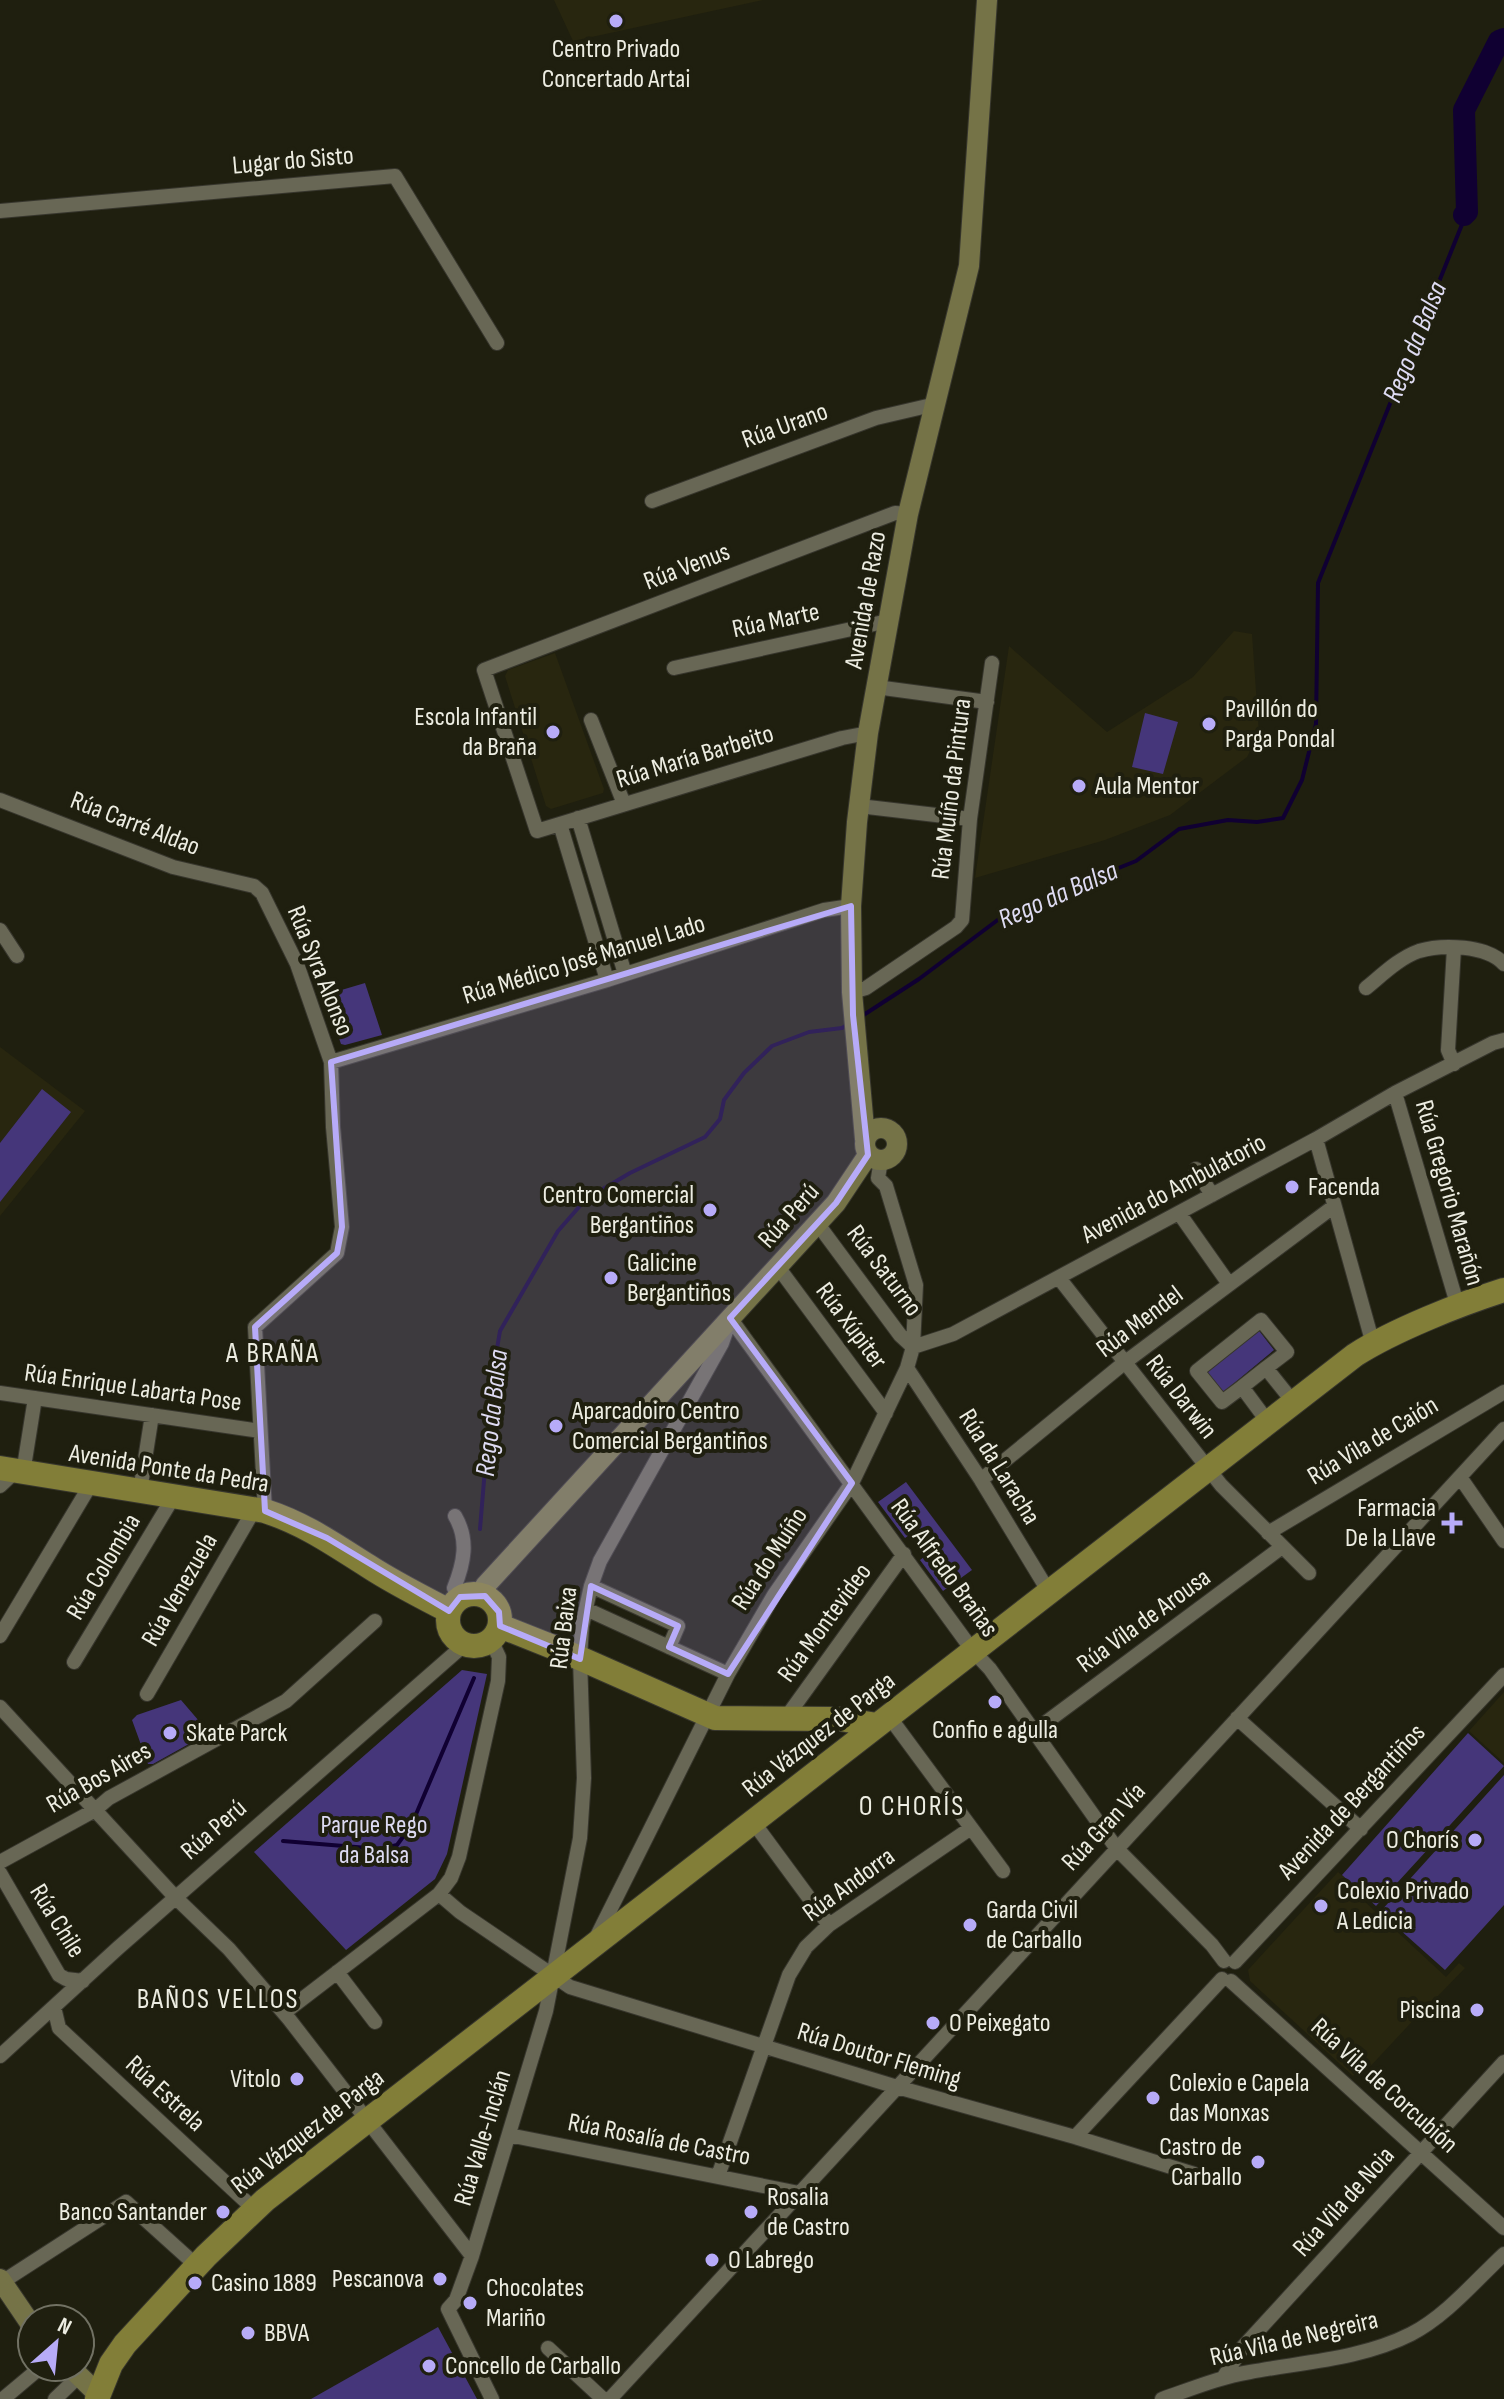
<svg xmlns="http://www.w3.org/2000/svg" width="1504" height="2399" font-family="'Sofia Sans Condensed',sans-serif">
	<rect width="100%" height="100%" fill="#1f1f0f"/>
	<path fill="#28260f" d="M554,0h209l-190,41z
		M1234,631l18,3 7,100 -12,23 -77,58 -65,25 -130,38 34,-232 98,86 86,-55z
		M555,653l49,136 -1,4 -52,16 -5,-3 -41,-130 3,-6z
		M0,1047l85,64 -85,105z
		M1504,1692v71l-35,-32z
		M1338,1872l14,12 -2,4 96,89 13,-14 6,5 -29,30h-2l-68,73 -5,-3 -8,8 -103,-95 -2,-11z"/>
	<path fill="#45367a" d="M1145,713l33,9 -15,52 -31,-7z
		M365,983l17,52 -37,10 -4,-1 -16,-47 3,-3z
		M42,1089l29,23 -71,90v-59z
		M1257,1328l17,22 -53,44 -18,-21z
		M906,1482l66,88 -29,21 -23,-31 11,-8 -16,-21 -10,7 -27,-36z
		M462,1670l25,4 -40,180 -12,25 -89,71 -92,-98z
		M181,1700l24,28v7l-52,29h-5l-16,-44 5,-5z
		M1468,1733l36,33 -128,140 -34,-31z
		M1504,1775v130l-59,65 -65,-58z
		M438,2327l39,72h-166z"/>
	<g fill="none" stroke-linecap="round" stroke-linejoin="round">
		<path stroke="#100032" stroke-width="4" d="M862,1016l57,-37 88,-66 129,-52 43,-32 49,-9 29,2 26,-4 19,-38 14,-56 2,-141 149,-371
			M480,1529l13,-157 7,-41 58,-100 28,-32 44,-26 75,-36 15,-18 4,-19 20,-27 28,-27 37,-14 33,-4 5,-3
			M283,1841l97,8 17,-4 14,-19 63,-148"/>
		<path stroke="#100032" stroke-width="22" d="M1464,215l3,-3 -3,-102 35,-69 5,-2"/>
		<defs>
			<path id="street" d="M0,211l395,-35 102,167
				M652,501l224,-83 60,-14
				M674,668l214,-47
				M876,687l111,15
				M591,720l33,84
				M868,733l-26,5 -305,93 -53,-161 411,-157 13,1
				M0,800l173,67 81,19 8,7 35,71 34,98 2,65 9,100 -5,26 -82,74 10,184
				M859,806l111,13
				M578,818l47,156
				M560,824l47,156
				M0,930l17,26
				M1366,988c16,-13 33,-30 53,-37 23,-7 68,-6 85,13
				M852,992l14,-4 90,-61 6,-7 8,-101 22,-156
				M331,1062l276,-82 217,-70 27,-4
				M1454,1064l-6,-14 6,-102
				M1395,1093l63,214
				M1316,1139l57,205
				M1196,1169l16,26
				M1179,1213l50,71
				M817,1223l83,112 13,12
				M778,1267l108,146
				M1059,1278l162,207 88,88
				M730,1318l243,333 17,18 127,180 95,96 12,16
				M913,1347l40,-13 363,-195 79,-46 98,-50 11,-3
				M907,1368l74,112 68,112
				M1242,1387l24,-19
				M0,1393l260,38
				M1268,1422l-26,-35 -20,15 -25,-31 64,-51 26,32 -21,16 28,35
				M23,1473l12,-75
				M1460,1477l44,64
				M981,1480l143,-117 209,-156
				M0,1486l16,-15
				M140,1491l12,-76
				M455,1516c14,24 9,47 -1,72l6,9
				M1268,1533l236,-141
				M591,1586l87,40 -9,21
				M586,1609l142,65
				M0,1636l91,-152
				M74,1662l100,-166
				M147,1694l107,-184
				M0,1707l176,191 53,51 60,70 183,237
				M888,1715l115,156
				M1237,1718l124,111
				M785,1719l119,-165
				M1033,1732l249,-185
				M754,1823l75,102
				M0,1862l95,-52 14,-12 177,-97 89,-80
				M0,1873l59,102 7,4 17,2
				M439,1894l21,18 110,75 327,100 178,50 119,37
				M596,1938l132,-264 46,-79 78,-112 55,-115 6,-21 3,-62 -30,-99 -8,-8 3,-18
				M1235,1962l269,-287
				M337,1972l38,50
				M1231,1981l273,247
				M54,2007l5,21 195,181
				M284,2013l155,-119 12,-16 8,-21 39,-176 1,-24 -8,-17
				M0,2056l118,-108 346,-303
				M509,2135l290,58
				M1075,2137l147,-158
				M718,2176l71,-201 17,-28 23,-22 142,-97
				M2,2282l124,-80 71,64
				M548,2348l55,51
				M1223,2378l20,-31 261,-285
				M3,2399l38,-32
				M55,2399l24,-23
				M492,2399l-44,-90 8,-9 16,-44 74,-245 34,-173 4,-60 -4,-119 2,-33 9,-40 9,-25 122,-218 6,-17
				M610,2399l894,-970
				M1162,2399c29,-10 58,-22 88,-27 53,-10 112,-13 161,-38 35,-18 64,-53 93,-80"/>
			<path id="secondary" d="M865 1144a16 16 0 1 1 32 0a16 16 0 1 1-32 0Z
				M865,1139l-13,-147 -1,-86 6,-84 11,-89 40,-219 61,-248 18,-266
				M485,1596v-10l351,-383 32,-48
				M0,2279l32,47
				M70,2367l30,29"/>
			<path id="primary" d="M0,1468l265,43c40,13 68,33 103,55 26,17 54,31 81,45
				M448 1620a26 26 0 1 1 52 0a26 26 0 1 1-52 0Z
				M500,1626l68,27 147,65 125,1 37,6
				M97,2399l14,-35 14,-20 81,-88 59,-56 1090,-845c39,-25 105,-51 149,-65"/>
		</defs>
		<use href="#street" stroke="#37362d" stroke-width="16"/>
		<use href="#secondary" stroke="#37362d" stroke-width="22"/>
		<use href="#primary" stroke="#37362d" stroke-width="26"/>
		<use href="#street" stroke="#686755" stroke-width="14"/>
		<use href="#secondary" stroke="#757347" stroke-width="20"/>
		<use href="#primary" stroke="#827e38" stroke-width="24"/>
	</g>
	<path fill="#b7abf8" fill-opacity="0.2" stroke="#b7abf8" stroke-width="6" stroke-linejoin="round" d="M851,906l2,109 15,140 -32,48 -106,115 122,165 -124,191 -59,-27 9,-21 -87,-40 -11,73 -80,-33 -1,-14 -14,-16 -25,1 -11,14 -122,-73 -62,-27 -10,-184 82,-74 5,-26 -11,-165z"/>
	<g fill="#b7abf8" stroke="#1f1f0f" stroke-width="3">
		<circle cx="616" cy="21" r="8"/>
		<circle cx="1209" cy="724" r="8"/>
		<circle cx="553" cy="732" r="8"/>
		<circle cx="1079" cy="786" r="8"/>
		<circle cx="1292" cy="1187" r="8"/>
		<circle cx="710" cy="1210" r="8"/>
		<circle cx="611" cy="1278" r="8"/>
		<circle cx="556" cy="1426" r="8"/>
		<path d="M1448 1511h8v8h8v8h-8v8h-8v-8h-8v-8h8z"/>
		<circle cx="995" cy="1702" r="8"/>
		<circle cx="170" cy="1733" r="8"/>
		<circle cx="1475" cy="1840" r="8"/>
		<circle cx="1321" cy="1906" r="8"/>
		<circle cx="970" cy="1925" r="8"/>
		<circle cx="1477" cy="2010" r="8"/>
		<circle cx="933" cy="2023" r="8"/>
		<circle cx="297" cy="2079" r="8"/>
		<circle cx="1153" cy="2098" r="8"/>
		<circle cx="1258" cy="2162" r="8"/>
		<circle cx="223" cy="2212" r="8"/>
		<circle cx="751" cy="2212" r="8"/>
		<circle cx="712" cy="2260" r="8"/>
		<circle cx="440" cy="2279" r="8"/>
		<circle cx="195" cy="2283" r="8"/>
		<circle cx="470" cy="2303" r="8"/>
		<circle cx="248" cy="2333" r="8"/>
		<circle cx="429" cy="2366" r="8"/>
	</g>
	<g text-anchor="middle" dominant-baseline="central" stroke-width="8" stroke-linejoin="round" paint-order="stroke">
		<g font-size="26" fill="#edede2" stroke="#1f1f0f" text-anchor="start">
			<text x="616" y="49" text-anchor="middle">Centro Privado<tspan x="616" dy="30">Concertado Artai</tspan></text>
			<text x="1225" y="709">Pavillón do<tspan x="1225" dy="30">Parga Pondal</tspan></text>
			<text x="537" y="717" text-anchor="end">Escola Infantil<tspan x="537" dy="30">da Braña</tspan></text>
			<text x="1095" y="786">Aula Mentor</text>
			<text x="1308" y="1187">Facenda</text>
			<text x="694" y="1195" text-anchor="end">Centro Comercial<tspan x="694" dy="30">Bergantiños</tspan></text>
			<text x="627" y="1263">Galicine<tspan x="627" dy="30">Bergantiños</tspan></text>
			<text x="572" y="1411">Aparcadoiro Centro<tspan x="572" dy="30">Comercial Bergantiños</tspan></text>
			<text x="1436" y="1508" text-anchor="end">Farmacia<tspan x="1436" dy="30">De la Llave</tspan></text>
			<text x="995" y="1730" text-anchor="middle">Confio e agulla</text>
			<text x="186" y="1733">Skate Parck</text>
			<text x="1459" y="1840" text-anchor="end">O Chorís</text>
			<text x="1337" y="1891">Colexio Privado<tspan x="1337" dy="30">A Ledicia</tspan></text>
			<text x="986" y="1910">Garda Civil<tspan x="986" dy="30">de Carballo</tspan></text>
			<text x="1461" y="2010" text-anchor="end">Piscina</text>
			<text x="949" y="2023">O Peixegato</text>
			<text x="281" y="2079" text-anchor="end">Vitolo</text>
			<text x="1169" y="2083">Colexio e Capela<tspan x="1169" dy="30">das Monxas</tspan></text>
			<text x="1242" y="2147" text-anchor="end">Castro de<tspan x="1242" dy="30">Carballo</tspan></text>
			<text x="767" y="2197">Rosalia<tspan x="767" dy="30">de Castro</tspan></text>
			<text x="207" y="2212" text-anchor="end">Banco Santander</text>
			<text x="728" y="2260">O Labrego</text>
			<text x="424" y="2279" text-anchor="end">Pescanova</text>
			<text x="211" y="2283">Casino 1889</text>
			<text x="486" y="2288">Chocolates<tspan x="486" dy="30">Mariño</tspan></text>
			<text x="264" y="2333">BBVA</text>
			<text x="445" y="2366">Concello de Carballo</text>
		</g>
		<g font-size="26" fill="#edede2" stroke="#1f1f0f">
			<text transform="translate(293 161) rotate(-5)">Lugar do Sisto</text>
			<text transform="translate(785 426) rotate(-20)">Rúa Urano</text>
			<text transform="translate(687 567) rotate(-21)">Rúa Venus</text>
			<text transform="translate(866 600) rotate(-80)">Avenida de Razo</text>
			<text transform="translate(776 621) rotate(-12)">Rúa Marte</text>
			<text transform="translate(695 757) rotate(-17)">Rúa María Barbeito</text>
			<text transform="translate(952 789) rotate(-83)">Rúa Muíño da Pintura</text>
			<text transform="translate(135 824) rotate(21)">Rúa Carré Aldao</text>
			<text transform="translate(584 960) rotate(-17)">Rúa Médico José Manuel Lado</text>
			<text transform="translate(320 971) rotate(68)">Rúa Syra Alonso</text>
			<text transform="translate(1174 1189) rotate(-28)">Avenida do Ambulatorio</text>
			<text transform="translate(1449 1193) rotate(74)">Rúa Gregorio Marañón</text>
			<text transform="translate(789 1216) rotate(-48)">Rúa Perú</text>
			<text transform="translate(884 1271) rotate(53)">Rúa Saturno</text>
			<text transform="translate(1140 1322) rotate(-37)">Rúa Mendel</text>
			<text transform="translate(851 1326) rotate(53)">Rúa Xúpiter</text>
			<text transform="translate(133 1388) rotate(8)">Rúa Enrique Labarta Pose</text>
			<text transform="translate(1181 1397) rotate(52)">Rúa Darwin</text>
			<text transform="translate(1373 1441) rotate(-31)">Rúa Vila de Caión</text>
			<text transform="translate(999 1467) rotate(58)">Rúa da Laracha</text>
			<text transform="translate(169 1469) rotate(9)">Avenida Ponte da Pedra</text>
			<text transform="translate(770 1559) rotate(-57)">Rúa do Muíño</text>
			<text transform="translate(104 1567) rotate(-59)">Rúa Colombia</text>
			<text transform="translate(944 1568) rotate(54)">Rúa Alfredo Brañas</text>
			<text transform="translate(180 1590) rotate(-60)">Rúa Venezuela</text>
			<text transform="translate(1144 1621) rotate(-36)">Rúa Vila de Arousa</text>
			<text transform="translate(825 1623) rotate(-54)">Rúa Montevideo</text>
			<text transform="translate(564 1628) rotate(-83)">Rúa Baixa</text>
			<text transform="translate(819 1735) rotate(-38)">Rúa Vázquez de Parga</text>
			<text transform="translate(99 1778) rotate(-30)">Rúa Bos Aires</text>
			<text transform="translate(1352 1802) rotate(-47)">Avenida de Bergantiños</text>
			<text transform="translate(1104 1827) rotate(-47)">Rúa Gran Vía</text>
			<text transform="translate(214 1830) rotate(-41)">Rúa Perú</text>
			<text transform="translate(849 1885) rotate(-36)">Rúa Andorra</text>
			<text transform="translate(57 1921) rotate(58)">Rúa Chile</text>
			<text transform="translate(879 2056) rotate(17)">Rúa Doutor Fleming</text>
			<text transform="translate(1384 2086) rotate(42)">Rúa Vila de Corcubión</text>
			<text transform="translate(165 2094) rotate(43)">Rúa Estrela</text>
			<text transform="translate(308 2132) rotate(-38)">Rúa Vázquez de Parga</text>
			<text transform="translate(483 2138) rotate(-73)">Rúa Valle-Inclán</text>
			<text transform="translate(659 2140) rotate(11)">Rúa Rosalía de Castro</text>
			<text transform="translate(1344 2202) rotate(-48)">Rúa Vila de Noia</text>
			<text transform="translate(1294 2339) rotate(-13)">Rúa Vila de Negreira</text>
		</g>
		<g font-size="26" fill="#dcdaf1" stroke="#1f1f0f">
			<text x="374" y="1825">Parque Rego<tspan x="374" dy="30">da Balsa</tspan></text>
		</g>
		<g font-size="28" font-style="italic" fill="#dedbf2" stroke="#1f1f0f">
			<text transform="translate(1415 342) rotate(-68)">Rego da Balsa</text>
			<text transform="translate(1058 895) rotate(-24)">Rego da Balsa</text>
			<text transform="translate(492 1413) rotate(-84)">Rego da Balsa</text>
		</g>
		<g font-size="28" letter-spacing="2" fill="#edede2" stroke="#1f1f0f">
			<text x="273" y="1353">A BRAÑA</text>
			<text x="912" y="1806">O CHORÍS</text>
			<text x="218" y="1999">BAÑOS VELLOS</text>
		</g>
	</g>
	<g transform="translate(56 2343) rotate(27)"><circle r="38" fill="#1f1f0f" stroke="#717163" stroke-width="2"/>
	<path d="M0-6L14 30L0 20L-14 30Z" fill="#b7abf8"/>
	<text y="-12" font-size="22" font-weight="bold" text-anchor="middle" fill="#edede2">N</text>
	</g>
</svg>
